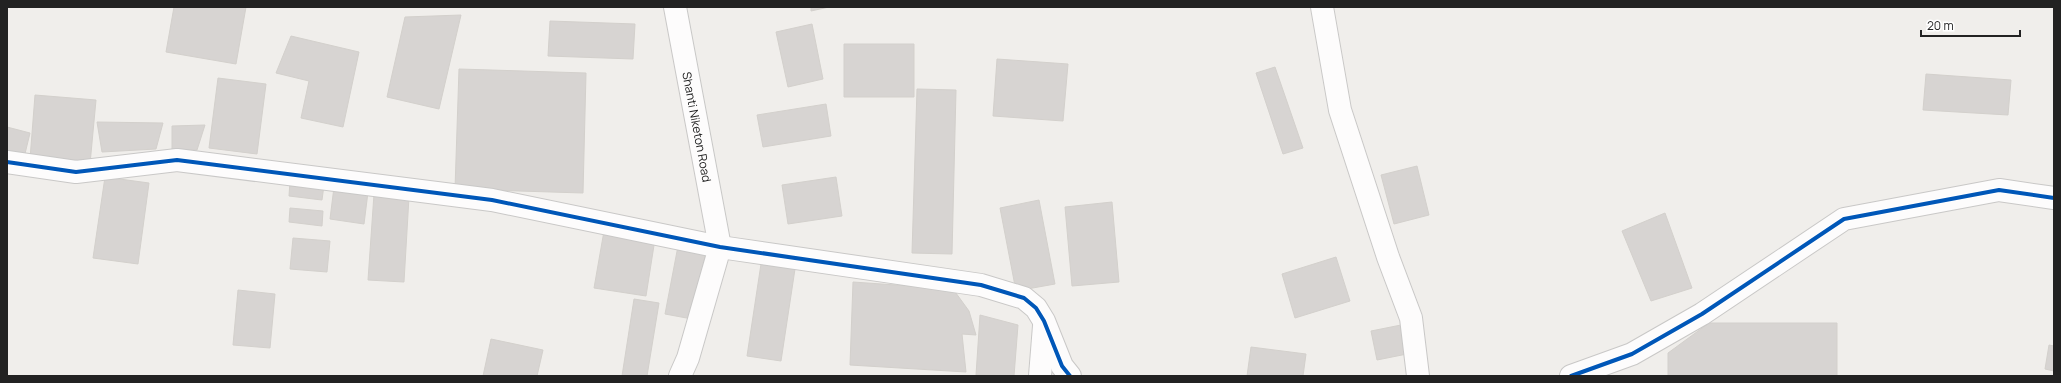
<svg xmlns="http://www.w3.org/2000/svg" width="2061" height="383" font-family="Manrope,sans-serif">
	<rect width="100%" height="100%" fill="#f0eeeb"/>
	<path fill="#d7d4d2" stroke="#d3d0cc" d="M174,7h72l-10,57 -70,-12z
		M811,7h18l-18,4z
		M461,15l-22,94 -52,-12 18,-80z
		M550,21l85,3 -2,35 -85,-3z
		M812,24l11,55 -35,8 -12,-55z
		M291,36l68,16 -16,75 -42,-9 8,-37 -33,-8z
		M844,44h70v53h-70z
		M997,59l71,5 -5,57 -70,-5z
		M1275,67l28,81 -20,6 -27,-81z
		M459,69l127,4 -3,120 -128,-4z
		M1926,74l85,6 -3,35 -85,-5z
		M218,78l48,6 -9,70 -48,-6z
		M917,89l39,1 -4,164 -40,-1z
		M35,95l61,5 -6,64 -60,-5z
		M826,104l5,32 -68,11 -6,-32z
		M97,122l66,1 -7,26 -54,3z
		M205,125l-8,25 -25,1v-25z
		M7,127l23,6 -7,29 -16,-4z
		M1417,166l12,49 -35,9 -13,-49z
		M105,177l44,6 -11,81 -45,-6z
		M836,177l6,39 -54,8 -6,-39z
		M290,181l34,4 -2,15 -33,-4z
		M334,187l34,5 -4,32 -34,-5z
		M374,194l35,3 -5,85 -36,-2z
		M1039,200l16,84 -39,7 -16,-83z
		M1112,202l7,80 -47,4 -7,-79z
		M290,208l33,3 -1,15 -33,-4z
		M1665,213l27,75 -41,13 -29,-70z
		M604,231l51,8 -9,57 -52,-8z
		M293,238l37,3 -3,31 -37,-3z
		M678,246l28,5 -14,68 -27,-5z
		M1336,257l14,44 -55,17 -13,-44z
		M761,264l34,5 -14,92 -34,-5z
		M853,282l100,7 16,22 7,24 -14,-1 4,38 -116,-7z
		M238,290l37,4 -5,54 -37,-3z
		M634,299l25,4 -12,73h-25z
		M980,315l38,10 -4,51 -38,-1z
		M1709,323h128v53h-169v-23z
		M1401,325l6,29 -30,6 -6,-29z
		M491,339l52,11 -6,26h-54z
		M2049,345l5,1v25l-9,-2z
		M1251,347l55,7 -3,22h-56z"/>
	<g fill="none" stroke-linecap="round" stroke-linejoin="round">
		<defs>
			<g id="street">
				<path id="s1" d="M675,7l45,240 -32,111 -8,18"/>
				<path d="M1322,7l18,103 48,147 23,61 7,58"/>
				<path d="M7,162l69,10 101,-12 315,40 228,47 261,38 43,13 12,10 8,13 18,45 8,10"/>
				<path d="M1040,376l4,-50"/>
				<path d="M1571,376l61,-22 70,-40 142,-95 155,-29 55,8"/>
			</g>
		</defs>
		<use href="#street" stroke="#c9c8c7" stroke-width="24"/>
		<use href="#street" stroke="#fdfcfc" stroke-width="22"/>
		<defs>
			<path id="cycleway" d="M7,162l69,10 101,-12 315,40 228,47 261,38 43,13 12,10 8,13 18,45 8,10
				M1571,376l61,-22 70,-40 142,-95 155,-29 55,8"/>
		</defs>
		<use href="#cycleway" stroke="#fff" stroke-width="6"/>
		<use href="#cycleway" stroke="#0057b8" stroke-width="4"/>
	</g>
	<g text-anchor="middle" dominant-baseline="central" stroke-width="4" stroke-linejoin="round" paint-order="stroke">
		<g font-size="12" fill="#222" stroke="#fff">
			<text stroke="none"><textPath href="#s1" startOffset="122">Shanti Niketon Road</textPath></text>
		</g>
	</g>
	<rect width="2061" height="383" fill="none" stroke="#222222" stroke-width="16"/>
	<path d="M1921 30v6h99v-6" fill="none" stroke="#222222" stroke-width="2"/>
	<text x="1927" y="30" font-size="12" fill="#222222" stroke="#ffffff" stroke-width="3" paint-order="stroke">20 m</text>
</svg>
